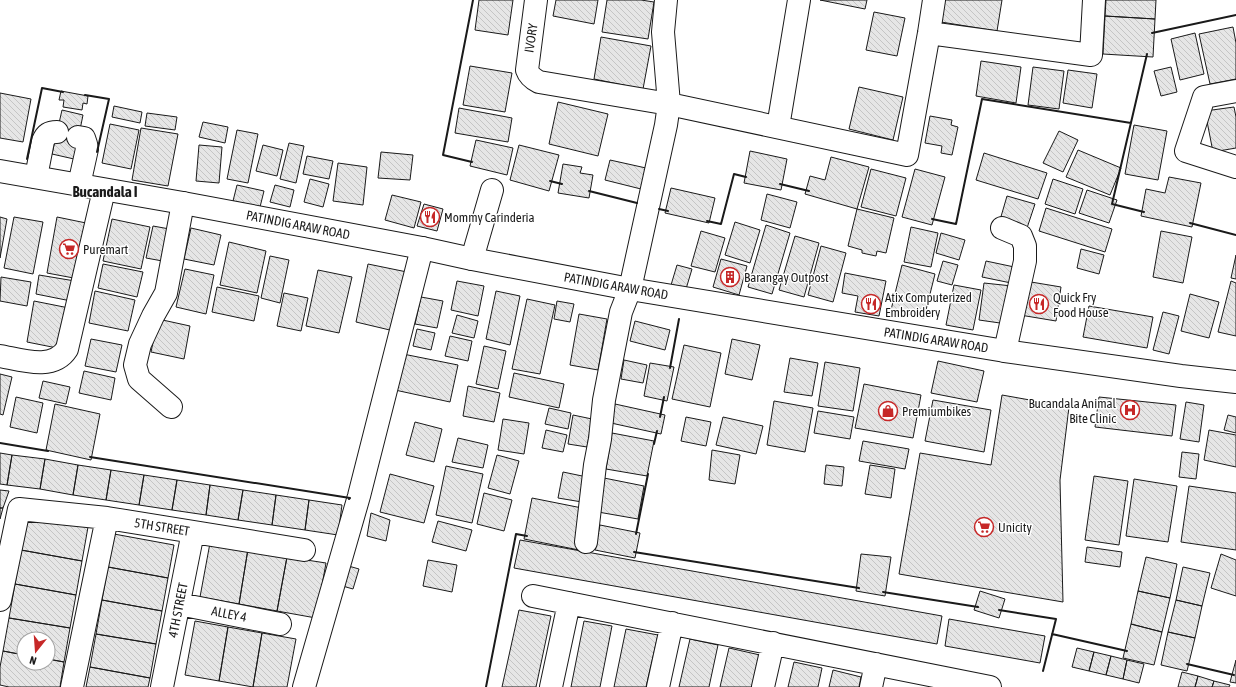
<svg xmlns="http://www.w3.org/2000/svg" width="1236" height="687" font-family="'Asap Condensed',sans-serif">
	<defs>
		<pattern id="building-back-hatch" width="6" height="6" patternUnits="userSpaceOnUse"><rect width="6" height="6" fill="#e6e6e6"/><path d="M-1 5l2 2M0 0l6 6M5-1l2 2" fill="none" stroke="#c5c5c5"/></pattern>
	</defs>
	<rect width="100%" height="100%" fill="#fff"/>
	<path fill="url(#building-back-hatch)" stroke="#1a1a1a" d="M479,0h34l-5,35 -33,-5z
		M556,0h42l-4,24 -41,-8z
		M607,0h34l13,2 -6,37 -46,-7z
		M820,0h47l-2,9z
		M945,0h57l-5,31 -56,-9z
		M1106,0h50l-1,19 -50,-3z
		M874,12l31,6 -8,38 -31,-6z
		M1105,16l50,3 -2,38 -50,-3z
		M1233,27l3,16v36l-26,5 -11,-50z
		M1195,33l9,41 -24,6 -9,-41z
		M601,37l50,9 -8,43 -49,-10z
		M981,61l40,6 -5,36 -40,-7z
		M470,66l42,7 -7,39 -42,-7z
		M1033,67l31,4 -5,38 -31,-4z
		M1171,67l6,25 -16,4 -7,-25z
		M1068,70l29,4 -5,34 -29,-5z
		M859,87l44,10 -10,43 -44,-11z
		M61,91l27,5 -1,8 -4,-1 -1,7 -19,-3 1,-7h-5z
		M0,93l31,6 -8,43 -23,-4z
		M558,102l50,12 -10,42 -49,-12z
		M114,106l28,6 -2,11 -28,-6z
		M1234,107l2,10v31l-23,4 -8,-41z
		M459,108l53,10 -4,24 -53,-9z
		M62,110l21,5 -9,44 -22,-5z
		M147,113l30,4 -2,13 -30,-4z
		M930,116l22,4 -1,5 7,2 -6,28 -11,-2 1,-7 -17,-3z
		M203,122l25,5 -3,16 -26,-6z
		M110,124l29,6 -8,39 -29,-6z
		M1134,125l33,6 -9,49 -33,-6z
		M141,128l37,6 -10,52 -36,-6z
		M237,130l21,4 -10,49 -21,-4z
		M1059,131l19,9 -15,32 -20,-9z
		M476,140l37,8 -6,27 -37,-9z
		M289,143l15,3 -8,37 -16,-4z
		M199,145l23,2 -3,36 -23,-2z
		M263,145l20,5 -6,26 -21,-5z
		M519,145l40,10 -10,36 -39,-11z
		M1078,150l43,18 -11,27 -44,-18z
		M750,151l37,8 -6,31 -37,-7z
		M381,152l32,3 -3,25 -32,-2z
		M984,153l63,20 -9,26 -62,-19z
		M307,156l26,5 -4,18 -26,-5z
		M831,157l38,10 -12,42 -52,-15 5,-18 15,4z
		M610,160l36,8 -5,21 -36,-9z
		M338,163l29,4 -4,38 -30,-4z
		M563,164l19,3 -2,6 13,2 -4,23 -31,-5z
		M871,169l35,9 -10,38 -35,-9z
		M915,169l30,8 -13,48 -30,-8z
		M1169,177l32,6 -9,44 -51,-11 5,-27 19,4z
		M310,179l19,5 -6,23 -19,-5z
		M1053,179l30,10 -8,25 -30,-10z
		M237,185l27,6 -4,16 -27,-6z
		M275,185l19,5 -4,17 -20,-5z
		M671,188l44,10 -6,25 -44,-10z
		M1087,190l30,10 -8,23 -30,-10z
		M767,194l30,8 -7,26 -29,-8z
		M392,195l29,7 -7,26 -29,-8z
		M1007,196l28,8 -8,24 -27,-8z
		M424,204l19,5 -6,22 -20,-5z
		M1046,208l66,21 -7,23 -66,-21z
		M857,209l37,9 -8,35 -9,-2 -1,5 -14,-3v-3l-14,-4z
		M0,217l7,2 -7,39z
		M14,217l29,5 -10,52 -29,-6z
		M57,217l34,7 -12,55 -32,-6z
		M112,219l38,8 -9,42 -38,-8z
		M735,222l25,8 -10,33 -25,-8z
		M766,225l24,8 -18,61 -24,-7z
		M153,226l22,4 -7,32 -22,-4z
		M911,227l27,6 -7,34 -27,-5z
		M191,228l30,7 -7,30 -30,-6z
		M701,231l24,7 -10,34 -24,-6z
		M1161,231l31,6 -9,46 -30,-6z
		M941,233l24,7 -6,20 -23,-7z
		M795,236l24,7 -15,54 -25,-7z
		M229,242l37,9 -9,42 -37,-8z
		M821,246l25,7 -13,49 -25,-7z
		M1081,249l23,6 -5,19 -22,-6z
		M1236,255v24l-5,-1z
		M270,256l19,4 -9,43 -19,-5z
		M721,259l26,7 -8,29 -26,-8z
		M943,261l15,4 -6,20 -15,-4z
		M986,261l33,7 -3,16 -34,-7z
		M103,264l40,8 -6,25 -39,-9z
		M368,264l39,8 -13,59 -38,-9z
		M677,265l15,4 -6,20 -15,-4z
		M902,265l33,9 -11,44 -33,-8z
		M185,269l29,6 -8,39 -30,-7z
		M318,270l34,7 -13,56 -33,-7z
		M845,273l41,8 -7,35 -24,-4 3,-16 -16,-3z
		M39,275l36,6 -4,20 -35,-7z
		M1,277l30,5 -4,24 -27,-5z
		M457,281l27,5 -6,30 -27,-6z
		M1025,281l36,6 -5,34 -36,-6z
		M1231,281l5,2v53l-18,-4z
		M984,283l28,3 -5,38 -28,-4z
		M954,285l27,5 -8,40 -27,-5z
		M217,287l42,9 -5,25 -42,-9z
		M95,291l40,9 -7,31 -39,-8z
		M496,291l24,5 -10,49 -24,-6z
		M284,293l24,5 -7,33 -24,-5z
		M1190,294l29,8 -10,36 -28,-7z
		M421,297l22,4 -6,27 -22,-4z
		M527,299l28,6 -15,69 -28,-5z
		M34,301l35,7 -7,41 -35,-7z
		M557,301l17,3 -4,18 -16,-3z
		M1089,306l64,11 -6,31 -64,-11z
		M1163,312l16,4 -10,38 -16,-4z
		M579,314l28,5 -9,51 -28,-5z
		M457,315l21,6 -4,17 -22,-5z
		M158,319l32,7 -6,33 -33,-7z
		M635,321l35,9 -5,20 -35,-9z
		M417,329l18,4 -4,17 -18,-4z
		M450,336l22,5 -4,20 -23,-5z
		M91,339l31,6 -6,27 -31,-6z
		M732,339l28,6 -8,35 -27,-6z
		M684,345l37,8 -11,54 -38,-8z
		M484,346l22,5 -8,38 -22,-5z
		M403,354l55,11 -8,37 -55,-12z
		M790,358l28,5 -6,33 -28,-4z
		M624,360l23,5 -4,18 -22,-4z
		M938,361l46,10 -7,31 -46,-9z
		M825,362l35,6 -7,43 -35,-5z
		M650,363l24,4 -7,34 -23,-5z
		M84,371l31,7 -4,22 -32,-7z
		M514,373l50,11 -5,24 -50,-11z
		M0,374l12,3 -9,38 -3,-1z
		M43,381l27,6 -4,17 -27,-6z
		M864,384l57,11 -8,43 -58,-10z
		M468,386l32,7 -6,29 -31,-6z
		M1002,395l67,12 -9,73 3,122 -164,-28 21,-121 71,12z
		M16,397l27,6 -6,30 -27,-6z
		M1099,397l77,8 -4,31 -77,-9z
		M933,400l58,10 -7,42 -59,-11z
		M774,401l39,7 -8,44 -38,-7z
		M1186,402l18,3 -5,37 -19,-3z
		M55,404l45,10 -9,46 -45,-10z
		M615,404l50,11 -4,19 -50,-11z
		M549,408l22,5 -3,16 -23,-5z
		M818,411l36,6 -4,22 -36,-6z
		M573,415l19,4 -5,28 -19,-3z
		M1228,415l8,2v16l-12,-3z
		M686,417l25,5 -5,24 -25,-5z
		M723,417l40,9 -7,28 -40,-9z
		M503,419l26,4 -5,31 -26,-4z
		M415,422l27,7 -8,33 -28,-7z
		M546,430l21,5 -4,17 -21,-4z
		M1209,430l27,5v32l-32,-7z
		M612,433l42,8 -7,35 -41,-7z
		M458,438l30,7 -5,23 -31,-6z
		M863,441l46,8 -4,20 -46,-8z
		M712,450l28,5 -5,29 -26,-4z
		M1182,452l17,2 -3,25 -17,-2z
		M0,453l12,2 -5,30 -7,-1z
		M12,455l33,4 -5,30 -33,-4z
		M497,455l22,6 -9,33 -22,-6z
		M45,459l33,6 -5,30 -33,-6z
		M78,465l33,5 -5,30 -33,-5z
		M826,465l18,2 -2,19 -18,-2z
		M870,465l25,4 -4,29 -26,-4z
		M446,466l37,8 -11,49 -36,-8z
		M111,470l33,5 -5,30 -33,-5z
		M563,472l24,5 -5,25 -24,-4z
		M390,474l44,12 -10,37 -44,-11z
		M144,475l33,5 -5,30 -33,-5z
		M1094,476l34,5 -9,64 -34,-5z
		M604,478l40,8 -6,33 -40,-7z
		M1134,479l43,7 -9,56 -42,-6z
		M177,480l33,5 -4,30 -34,-5z
		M210,485l33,5 -5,30 -32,-5z
		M1189,486l47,7v57l-55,-8z
		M0,490l9,1 -6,17h-3z
		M243,490l33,5 -4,30 -34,-5z
		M484,493l28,7 -8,31 -27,-7z
		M276,495l33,5 -4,30 -33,-5z
		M532,498l55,11 -8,41 -55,-11z
		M309,500l33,5 -4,30 -33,-5z
		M0,508h3l-3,11z
		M371,513l19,7 -4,21 -19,-5z
		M27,516l61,11 -6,34 -61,-11z
		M438,521l34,9 -6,21 -34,-9z
		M600,525l40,8 -5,25 -40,-8z
		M114,534l60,11 -6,33 -60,-11z
		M520,540l422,76 -5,28 -423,-76z
		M210,543l38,6 -9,55 -39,-7z
		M1087,547l35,5 -2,15 -35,-5z
		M248,549l39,8 -10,54 -38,-7z
		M21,550l61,11 -6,34 -61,-11z
		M861,554l30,3 -6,39 -29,-5z
		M1221,554l15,6v36l-25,-8z
		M287,557l39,6 -10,55 -39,-7z
		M1146,557l31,7 -7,34 -32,-7z
		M428,560l29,5 -5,27 -29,-6z
		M345,565l14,4 -6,20 -14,-4z
		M108,567l60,11 -6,33 -60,-11z
		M1183,567l27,6 -8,33 -26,-6z
		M15,584l61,11 -6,33 -61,-10z
		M980,591l25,8 -6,19 -25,-8z
		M1138,591l32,7 -8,34 -31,-8z
		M102,600l60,11 -6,33 -60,-10z
		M1176,600l26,6 -7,32 -27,-6z
		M519,610l32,6 -15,71h-34z
		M9,618l61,10 -6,34 -16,-3v-20h-24v16l-21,-4z
		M949,619l96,17 -5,27 -95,-17z
		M195,621l33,6 -9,54 -34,-6z
		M584,621l28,5 -12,61h-29z
		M1131,624l31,8 -8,33 -31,-7z
		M228,627l34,6 -9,54 -34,-6z
		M626,629l32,6 -12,52h-32z
		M1168,632l27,6 -8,33 -26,-6z
		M262,633l34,6 -9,48h-34z
		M96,634l60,10 -6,34 -60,-11z
		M690,639l28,6 -9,42h-30z
		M729,648l31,7 -7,32h-33z
		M1077,648l17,4 -5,19 -17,-4z
		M3,651l21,4v8h24v-4l16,3 -4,25h-51l-9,-2v-18z
		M1094,652l17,4 -5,19 -17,-4z
		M1111,656l16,4 -4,19 -17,-4z
		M1127,660l17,4 -5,19 -16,-4z
		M1236,660v23l-6,-1z
		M794,662l28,6 -4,19h-30z
		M90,667l60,11 -2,9h-62z
		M833,670l28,7 -2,10h-30z
		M1182,672l16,4 -3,11h-17z
		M1198,676l16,5 -2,6h-17z
		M1214,681l16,4 -1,2h-17z"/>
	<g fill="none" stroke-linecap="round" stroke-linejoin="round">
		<defs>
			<path id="minor" d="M536,0l-9,70c2,6 6,9 12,12l130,22 238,51 22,-122 5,-33
				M929,33l162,22 3,-55
				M1236,91l-32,6 -18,54 50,16
				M778,127l21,-127
				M78,137l6,1 2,6 1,5 -8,36
				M36,177l7,-36c3,-7 6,-9 14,-9
				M1002,228l19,8 4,10v15l-20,90
				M472,259l20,-69
				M0,356c22,4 53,15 67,-7l37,-159
				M171,407l-32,-28 -4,-14 5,-21 13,-28 13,-23 17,-90
				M586,542l9,-77 5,-26 4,-39 17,-88 9,-23 36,-164 3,-21 -6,-72 3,-32
				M533,596l457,91
				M0,600l19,-91 88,9 197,32
				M179,604l101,20
				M72,687l35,-169
				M162,687l31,-155
				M304,687l55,-191 63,-248
				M551,687l18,-84
				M658,687l14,-64
				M763,687l10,-44
				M871,687l5,-23"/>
			<path id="major" d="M0,171l183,32 239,45 50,11 158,30 375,62 176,25 55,6"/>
		</defs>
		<use href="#minor" stroke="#1a1a1a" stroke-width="24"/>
		<use href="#major" stroke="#1a1a1a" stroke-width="24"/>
		<use href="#minor" stroke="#fff" stroke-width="22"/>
		<use href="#major" stroke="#fff" stroke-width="22"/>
		<path stroke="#1a1a1a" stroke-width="2" d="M1152,33l84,-18
			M85,95l24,4 -12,53
			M27,159l15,-71 21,4
			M472,162l-29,-7 30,-155
			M550,181l12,3
			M780,184l29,7
			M589,191l48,12
			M659,209l9,2
			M1144,212l-32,-8 35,-150
			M932,219l24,5 26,-125 149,24
			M707,221l14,3 13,-50 12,3
			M1190,223l46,12
			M670,368l9,-49
			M660,417l4,-20
			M0,443l48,8
			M654,444l3,-13
			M90,457l260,41 -1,1
			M636,534l12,-60
			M634,552l225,36
			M883,592l95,15
			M999,610l57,9 -13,52
			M1052,634l75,17
			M1187,664l47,11
			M486,687l30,-153 11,2"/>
	</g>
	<defs>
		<symbol id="restaurant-ring" viewBox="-11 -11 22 22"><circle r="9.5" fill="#fff" stroke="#c62828" stroke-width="1.5"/><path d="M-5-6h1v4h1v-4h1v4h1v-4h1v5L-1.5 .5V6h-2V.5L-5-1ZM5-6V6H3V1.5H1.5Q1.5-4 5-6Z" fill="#c62828"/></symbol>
		<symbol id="supermarket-ring" viewBox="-11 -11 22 22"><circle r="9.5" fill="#fff" stroke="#c62828" stroke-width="1.5"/><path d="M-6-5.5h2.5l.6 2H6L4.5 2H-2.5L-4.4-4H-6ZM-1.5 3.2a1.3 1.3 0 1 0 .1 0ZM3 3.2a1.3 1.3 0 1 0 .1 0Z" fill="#c62828"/></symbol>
		<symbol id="building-ring" viewBox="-11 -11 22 22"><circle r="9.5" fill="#fff" stroke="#c62828" stroke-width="1.5"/><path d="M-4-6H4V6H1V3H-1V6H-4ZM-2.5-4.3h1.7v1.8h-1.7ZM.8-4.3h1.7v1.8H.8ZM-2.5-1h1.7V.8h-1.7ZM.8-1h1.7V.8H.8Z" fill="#c62828"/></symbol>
		<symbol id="hospital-ring" viewBox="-11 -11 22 22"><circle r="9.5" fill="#fff" stroke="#c62828" stroke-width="1.5"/><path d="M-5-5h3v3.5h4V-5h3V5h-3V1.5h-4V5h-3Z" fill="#c62828"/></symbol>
		<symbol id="shop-ring" viewBox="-11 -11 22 22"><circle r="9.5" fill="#fff" stroke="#c62828" stroke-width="1.5"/><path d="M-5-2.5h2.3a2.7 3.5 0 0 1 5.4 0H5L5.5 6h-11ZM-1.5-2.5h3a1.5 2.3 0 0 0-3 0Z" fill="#c62828"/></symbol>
	</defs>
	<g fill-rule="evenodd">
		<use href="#restaurant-ring" x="419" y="206" width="22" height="22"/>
		<use href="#supermarket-ring" x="58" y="238" width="22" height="22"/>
		<use href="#building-ring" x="719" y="266" width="22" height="22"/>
		<use href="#restaurant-ring" x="860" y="293" width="22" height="22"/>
		<use href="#restaurant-ring" x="1028" y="293" width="22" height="22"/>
		<use href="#hospital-ring" x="1119" y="399" width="22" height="22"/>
		<use href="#shop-ring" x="877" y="400" width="22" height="22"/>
		<use href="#supermarket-ring" x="973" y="516" width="22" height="22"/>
	</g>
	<g text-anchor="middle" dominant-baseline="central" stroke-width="3" stroke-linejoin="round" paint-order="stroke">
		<g font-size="13" fill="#1a1a1a" stroke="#fff">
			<text transform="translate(531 38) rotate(-81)">IVORY</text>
			<text transform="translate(298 225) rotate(11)">PATINDIG ARAW ROAD</text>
			<text transform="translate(616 286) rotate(10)">PATINDIG ARAW ROAD</text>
			<text transform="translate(936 340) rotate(9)">PATINDIG ARAW ROAD</text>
			<text transform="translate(162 527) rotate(9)">5TH STREET</text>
			<text transform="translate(178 610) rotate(-79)">4TH STREET</text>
			<text transform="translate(229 614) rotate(11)">ALLEY 4</text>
		</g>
		<g font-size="13" fill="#1a1a1a" stroke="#fff" text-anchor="start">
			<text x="444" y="217">Mommy Carinderia</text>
			<text x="83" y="249">Puremart</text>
			<text x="744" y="277">Barangay Outpost</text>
			<text x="885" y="297">Atix Computerized<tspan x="885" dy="15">Embroidery</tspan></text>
			<text x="1053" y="297">Quick Fry<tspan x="1053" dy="15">Food House</tspan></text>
			<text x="1116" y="403" text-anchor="end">Bucandala Animal<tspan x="1116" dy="15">Bite Clinic</tspan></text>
			<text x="902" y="411">Premiumbikes</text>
			<text x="998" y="527">Unicity</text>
		</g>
		<g font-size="15" font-weight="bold" fill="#1a1a1a" stroke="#fff">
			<text x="105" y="191">Bucandala I</text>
		</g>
	</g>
	<g transform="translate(36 651) rotate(197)"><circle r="19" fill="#ffffff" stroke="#a3a3a3"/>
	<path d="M0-3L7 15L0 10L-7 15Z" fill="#c62828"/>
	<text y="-6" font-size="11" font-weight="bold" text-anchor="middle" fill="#1a1a1a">N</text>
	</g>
</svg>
